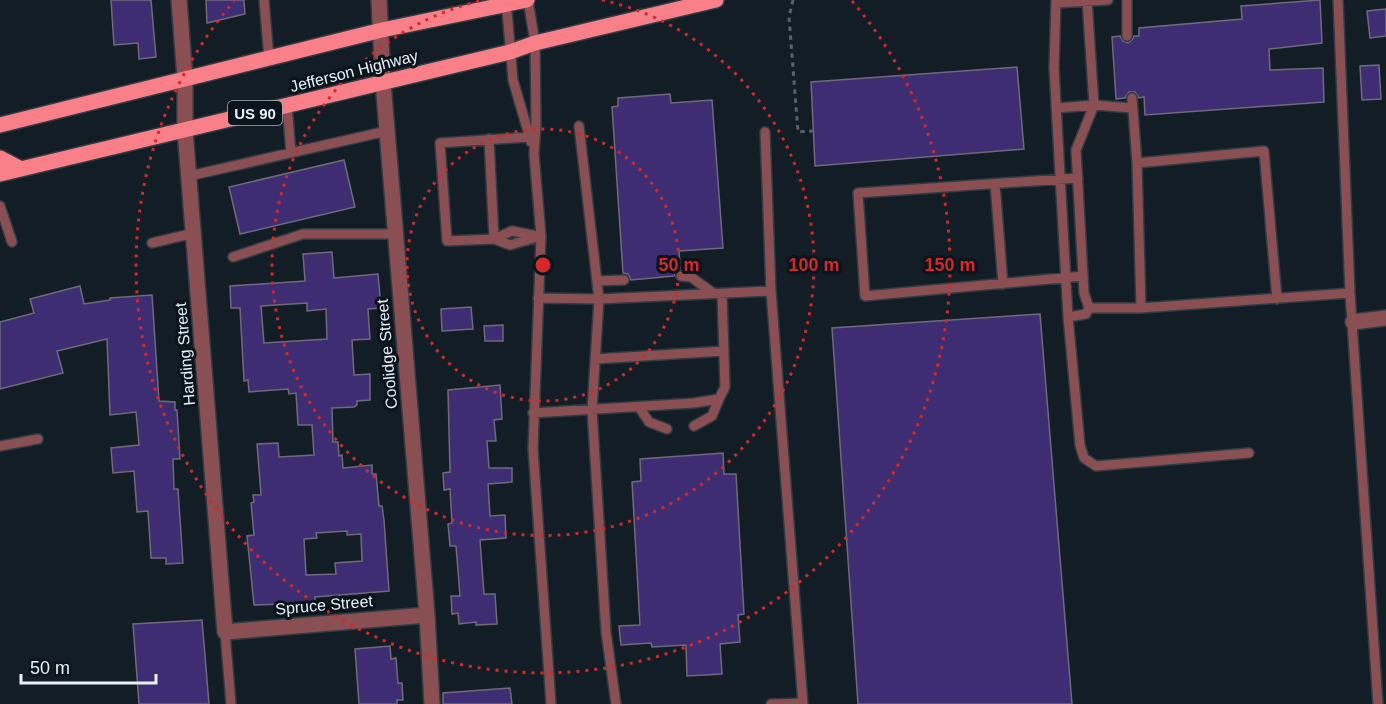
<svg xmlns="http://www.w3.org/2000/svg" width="1386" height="704" font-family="Helvetica,sans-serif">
	<rect width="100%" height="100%" fill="#121d26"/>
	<path fill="#3f2d74" stroke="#6d6b7a" stroke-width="1.5" fill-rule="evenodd" d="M111,0h40l5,57 -17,2 -1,-16 -24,2z
		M206,0h38l1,14 -38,9z
		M1320,0l2,43 -53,6 1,21 53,-2 1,34 -179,13 -1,-18 -5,1 -4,-6h-6l-4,6 -9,1 -4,-62 8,-1 3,5 5,2 4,-3 2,-4h5v-8l103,-9 -1,-13z
		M1386,9v27l-16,2 -3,-27z
		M1379,65l2,34 -19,1 -2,-34z
		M1017,67l7,82 -209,17 -4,-84z
		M670,94l1,9 41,-3 11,148 -44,3 1,18 -4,3 -2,4 -43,4 -3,-6 -5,-1 -11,-166 6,-1v-8z
		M344,160l11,47 -115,27 -11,-47z
		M332,252l2,26 44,-4 3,34 -13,1 2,30 -18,1 2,35 16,-1v26l-13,1v4l-3,2 -22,1 1,34h5l1,14 3,-1 1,13 29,-3v9h4l3,32h3l2,14 5,71 -74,6v6l-61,2 -7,-69 7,-1 -3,-32 3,-1 -1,-7h8l-4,-51 21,-1 1,14 35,-2 -2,-30h-14l-2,-32 -7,1 -1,-5 -39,3 -1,-12 -4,1 -4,-73h-9l-1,-22 75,-5 -2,-27zM307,303v8l19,-2 1,30 -63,4 -3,-37zM347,531v4l14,-1 1,27 -27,2 1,11 -30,1 -2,-36 13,-1 -1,-5z
		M80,286l4,18 26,-4v-2l42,-3 7,106 16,1v8h2l3,49h-7l1,30h4l5,74 -17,1v-6h-15l-3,-47 -11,1 -3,-41 -21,2 -2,-25 28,-3 -3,-33 -26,3 -3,-76 -50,12 6,22 -63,16v-67l34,-9 -4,-14z
		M471,307l2,22 -31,2 -1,-22z
		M1040,314l32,390h-214l-26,-376z
		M503,325v16h-18l-1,-15z
		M500,385l2,34 -8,1 2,21h-9l2,27h23v14l-24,2 2,32 15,-1 1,23 -26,2 4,54h11l2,30 -21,1v-3l-17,2 -1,-11 -6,1 -1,-18h9l-4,-50h-6l-2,-22 4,-1 -2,-34 -6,1 -1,-17 7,-1 -2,-82z
		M723,453l1,21h12l8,140 -6,1 2,27 -20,2 2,30 -35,2 -1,-31 -34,2 -1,-4 -30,2 -2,-19 21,-1 -8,-143 9,-1 -1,-22z
		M202,620l7,84h-70l-6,-80z
		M390,646l1,13 5,-1 2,25h4l1,17h-6v4h-38l-4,-55z
		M510,688l2,16h-69v-11z"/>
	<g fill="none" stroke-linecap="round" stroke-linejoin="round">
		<defs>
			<path id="service" d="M264,0l5,58
				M506,0l7,80 18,62
				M528,0l7,43 1,82 -2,29 7,82 -8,213 18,255
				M1056,0l-2,68 14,249 18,-3 3,-6 -5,-15 -8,-143 18,-45 -7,-105
				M1127,0v36
				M1338,0l12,293 28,411
				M1056,3l52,-3
				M287,105l4,48
				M1057,108l37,-3 38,3
				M765,132l6,159
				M489,139l5,100 -47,2 -7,-98 89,-6
				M1137,163l127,-12 13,148
				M189,176l198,-45
				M1078,178l-220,15 7,103 218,-20
				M995,184l8,100
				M0,206l12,36
				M494,239l16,6 31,-9
				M494,239l18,-8 25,5
				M152,243l42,-10
				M233,257l70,-23h92
				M681,276l10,1 22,16
				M597,281l27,-1
				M538,298l61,1 -20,-173
				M1089,308h52l-4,-145 -5,-65
				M1141,308l209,-15
				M1068,317l12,128 4,13 12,8 153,-13
				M595,359l129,-8
				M639,407l10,15 18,7
				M533,413l161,-10 25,-4 6,-12 -3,-94
				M694,426l18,-10 7,-17
				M0,446l38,-7
				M225,632l6,72
				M616,704l-10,-72 -14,-222 7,-111 172,-8 32,413
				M771,704l32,-1"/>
			<path id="minor" d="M179,0l6,79v51l40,502 202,-17
				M379,0l4,82 44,533 5,89
				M1353,322l33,-4"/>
			<path id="primary" d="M0,125l382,-95 145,-30
				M0,158l21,11
				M0,174l510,-122 25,-9 181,-43"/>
		</defs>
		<use href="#service" stroke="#303b43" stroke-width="12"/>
		<use href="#minor" stroke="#303b43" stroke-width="18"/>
		<use href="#primary" stroke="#303b43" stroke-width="18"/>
		<path stroke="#58626a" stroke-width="3" stroke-dasharray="4.5 4.5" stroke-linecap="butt" d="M793,0l-4,17 9,115 15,-1"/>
		<use href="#service" stroke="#8a4f52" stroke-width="9"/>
		<use href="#minor" stroke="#8a4f52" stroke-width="15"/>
		<use href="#primary" stroke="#f97f89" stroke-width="15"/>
	</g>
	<g fill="none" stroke="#d62828" stroke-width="3" stroke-dasharray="3 6">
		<circle cx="543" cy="265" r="136"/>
		<path d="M602 0A271 271 0 1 1 484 0"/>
		<path d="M852 1A407 407 0 1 1 234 1"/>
	</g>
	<g text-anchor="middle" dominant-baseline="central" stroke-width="6" stroke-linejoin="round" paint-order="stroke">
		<rect fill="#09141c" stroke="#a6afb5" stroke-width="1.5" x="228" y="101" width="54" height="24" rx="4.5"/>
		<g font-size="15" font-weight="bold" fill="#e9f1f7">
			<text x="255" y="113">US 90</text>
		</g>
		<g font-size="16" fill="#e9f1f7" stroke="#09141c">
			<text transform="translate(354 71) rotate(-14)">Jefferson Highway</text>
			<text transform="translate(185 354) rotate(-95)">Harding Street</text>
			<text transform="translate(387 354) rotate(-95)">Coolidge Street</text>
			<text transform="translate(324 605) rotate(-5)">Spruce Street</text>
		</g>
	</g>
	<circle cx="543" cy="265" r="9" fill="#d62828" stroke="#09141c" stroke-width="3"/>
	<g font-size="18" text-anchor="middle" font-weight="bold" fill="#d62828" stroke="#09141c" stroke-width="6" stroke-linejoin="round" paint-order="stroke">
		<text x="679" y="271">50 m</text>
		<text x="814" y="271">100 m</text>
		<text x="950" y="271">150 m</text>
	</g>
	<path d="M21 674v9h135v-9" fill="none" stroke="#e9f1f7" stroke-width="3"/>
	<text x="30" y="674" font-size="18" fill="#e9f1f7" stroke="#09141c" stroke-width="4.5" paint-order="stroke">50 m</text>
</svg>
